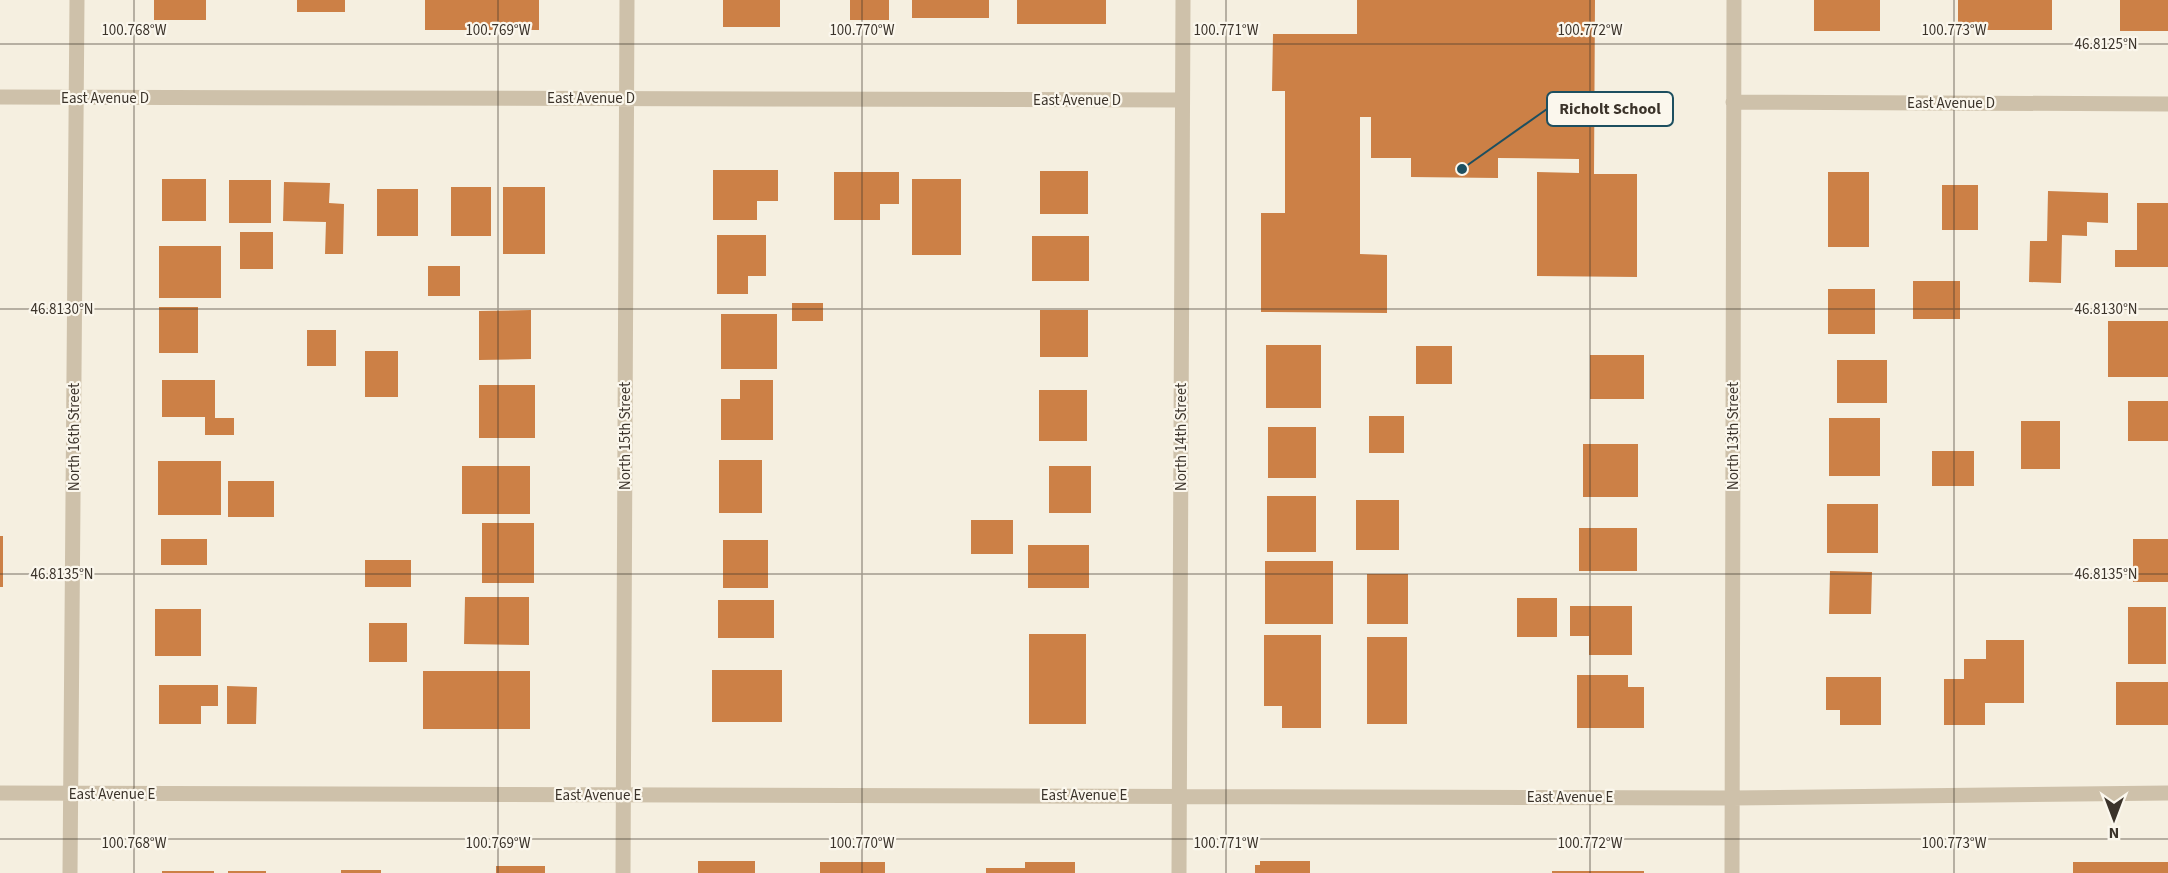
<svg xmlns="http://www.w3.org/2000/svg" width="2168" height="873" font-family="'Source Sans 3',sans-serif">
	<rect width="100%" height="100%" fill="#f5efe0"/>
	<path fill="#cc8046" d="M154,0h52v20h-52z
		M297,0h48v12h-48z
		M425,0h114v30h-114z
		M723,0h57v27h-57z
		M850,0h39v20h-39z
		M912,0h77v18h-77z
		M1017,0h89v24h-89z
		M1357,0h238l-1,174h43v103l-100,-1v-104l42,1v-14l-81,-1v20l-87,-1v-19h-40v-41h-11v137l27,1v58l-126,-1v-99h24v-122h-13l1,-57h84z
		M1814,0h66v31h-66z
		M1958,0h94v30h-94z
		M2120,0h48v31h-48z
		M713,170h65v31h-21v19h-44z
		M1040,171h48v43h-48z
		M834,172h65v32h-19v16h-46z
		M1828,172h41v75h-41z
		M162,179h44v42h-44z
		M912,179h49v76h-49z
		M229,180h42v43h-42z
		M284,182l46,1 -1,20 15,1 -1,50h-18l1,-32 -43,-1z
		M1942,185h36v45h-36z
		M451,187h40v49h-40z
		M503,187h42v67h-42z
		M377,189h41v47h-41z
		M2048,191l60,2v30l-21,-1v14l-25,-1 -1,48 -32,-1 1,-41h17z
		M2137,203h31v64h-53v-17h22z
		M240,232h33v37h-33z
		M717,235h49v41h-18v18h-31z
		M1032,236h57v45h-57z
		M159,246h62v52h-62z
		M428,266h32v30h-32z
		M1913,281h47v38h-47z
		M1828,289h47v45h-47z
		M792,303h31v18h-31z
		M159,307h39v46h-39z
		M531,310v49l-52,1v-49z
		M1040,310h48v47h-48z
		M721,314h56v55h-56z
		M2108,321h60v56h-60z
		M307,330h29v36h-29z
		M1266,345h55v63h-55z
		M1416,346h36v38h-36z
		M365,351h33v46h-33z
		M1590,355h54v44h-54z
		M1837,360h50v43h-50z
		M162,380h53v38h19v17h-29v-18h-43z
		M740,380h33v60h-52v-41h19z
		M479,385h56v53h-56z
		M1039,390h48v51h-48z
		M2128,401h40v40h-40z
		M1369,416h35v37h-35z
		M1829,418h51v58h-51z
		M2021,421h39v48h-39z
		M1268,427h48v51h-48z
		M1583,444h55v53h-55z
		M1932,451h42v35h-42z
		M719,460h43v53h-43z
		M158,461h63v54h-63z
		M462,466h68v48h-68z
		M1049,466h42v47h-42z
		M228,481h46v36h-46z
		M1267,496h49v56h-49z
		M1356,500h43v50h-43z
		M1827,504h51v49h-51z
		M971,520h42v34h-42z
		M482,523h52v60h-52z
		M1579,528h58v43h-58z
		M0,536h3v51h-3z
		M161,539h46v26h-46z
		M2133,539h35v43h-35z
		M723,540h45v48h-45z
		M1028,545h61v43h-61z
		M365,560h46v27h-46z
		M1265,561h68v63h-68z
		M1830,571l42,1 -1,42h-42z
		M1367,574h41v50h-41z
		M465,597h64v48l-65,-1z
		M1517,598h40v39h-40z
		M718,600h56v38h-56z
		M1570,606h62v49h-43v-19h-19z
		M2128,607h38v57h-38z
		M155,609h46v47h-46z
		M369,623h38v39h-38z
		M1029,634h57v90h-57z
		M1264,635h57v93h-39v-22h-18z
		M1367,637h40v87h-40z
		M1986,640h38v63h-39v22h-41v-46h20v-20h22z
		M712,670h70v52h-70z
		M423,671h107v58h-107z
		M1577,675h51v12h16v41h-67z
		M1826,677h55v48h-41v-15h-14z
		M2116,682h52v43h-52z
		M159,685h59v21h-17v18h-42z
		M227,686l30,1 -1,37h-29z
		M698,861h57v12h-57z
		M1260,861h50v12h-55v-8h5z
		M820,862h65v11h-65z
		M1025,862h50v11h-89v-5h39z
		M2073,862h95v11h-95z
		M496,866h49v7h-49z
		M341,870h40v3h-40z
		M162,871h52v2h-52z
		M228,871h38v2h-38z
		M1552,871h92v2h-92z"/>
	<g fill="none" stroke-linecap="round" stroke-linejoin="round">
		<path stroke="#cec1aa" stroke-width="15" d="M0,97l1182,3
			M1733,102l435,2
			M0,793l1732,5 436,-5
			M70,873l7,-873
			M623,873l4,-873
			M1179,873l4,-873
			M1732,873l2,-873"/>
	</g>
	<path fill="none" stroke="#3b332a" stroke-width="1.5" stroke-opacity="0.45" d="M134,0v873M498,0v873M862,0v873M1226,0v873M1590,0v873M1954,0v873M0,44h2168M0,309h2168M0,574h2168M0,839h2168"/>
	<g text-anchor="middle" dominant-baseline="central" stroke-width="4.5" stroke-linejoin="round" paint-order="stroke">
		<g font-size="15" fill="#3b332a" stroke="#fbf7ed">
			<text x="105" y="98">East Avenue D</text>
			<text x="591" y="98">East Avenue D</text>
			<text x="1077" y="100">East Avenue D</text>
			<text x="1951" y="103">East Avenue D</text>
			<text transform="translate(625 436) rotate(-90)">North 15th Street</text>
			<text transform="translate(1733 436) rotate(-90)">North 13th Street</text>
			<text transform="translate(74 437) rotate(-90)">North 16th Street</text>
			<text transform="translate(1181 437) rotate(-90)">North 14th Street</text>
			<text x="112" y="794">East Avenue E</text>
			<text x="598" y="795">East Avenue E</text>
			<text x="1084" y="795">East Avenue E</text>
			<text x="1570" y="797">East Avenue E</text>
		</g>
	</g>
	<g font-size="15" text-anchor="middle" fill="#3b332a" stroke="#fbf7ed" stroke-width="4.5" stroke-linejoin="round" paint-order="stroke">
		<text x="134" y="35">100.768°W</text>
		<text x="498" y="35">100.769°W</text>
		<text x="862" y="35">100.770°W</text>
		<text x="1226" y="35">100.771°W</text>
		<text x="1590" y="35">100.772°W</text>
		<text x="1954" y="35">100.773°W</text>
		<text x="2106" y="49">46.8125°N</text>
		<text x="2106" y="314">46.8130°N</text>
		<text x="62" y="314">46.8130°N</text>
		<text x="2106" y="579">46.8135°N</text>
		<text x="62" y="579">46.8135°N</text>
		<text x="134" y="848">100.768°W</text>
		<text x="498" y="848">100.769°W</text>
		<text x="862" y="848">100.770°W</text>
		<text x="1226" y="848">100.771°W</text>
		<text x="1590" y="848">100.772°W</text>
		<text x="1954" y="848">100.773°W</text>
	</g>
	<path fill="none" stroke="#1d4f60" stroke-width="2" d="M1462 169L1547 109"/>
	<circle fill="#1d4f60" stroke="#fbf7ed" stroke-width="2" cx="1462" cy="169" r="6"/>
	<rect fill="#fbf7ed" stroke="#1d4f60" stroke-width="2" x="1547" y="92" width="126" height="34" rx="6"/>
	<g font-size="16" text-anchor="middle" font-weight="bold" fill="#3b332a">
		<text x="1610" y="114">Richolt School</text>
	</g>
	<g transform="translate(2114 819) rotate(180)" stroke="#fbf7ed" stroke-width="4.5" paint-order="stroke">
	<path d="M0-4.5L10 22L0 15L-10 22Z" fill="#3b332a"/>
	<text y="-9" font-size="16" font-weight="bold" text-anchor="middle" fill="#3b332a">N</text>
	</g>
</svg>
